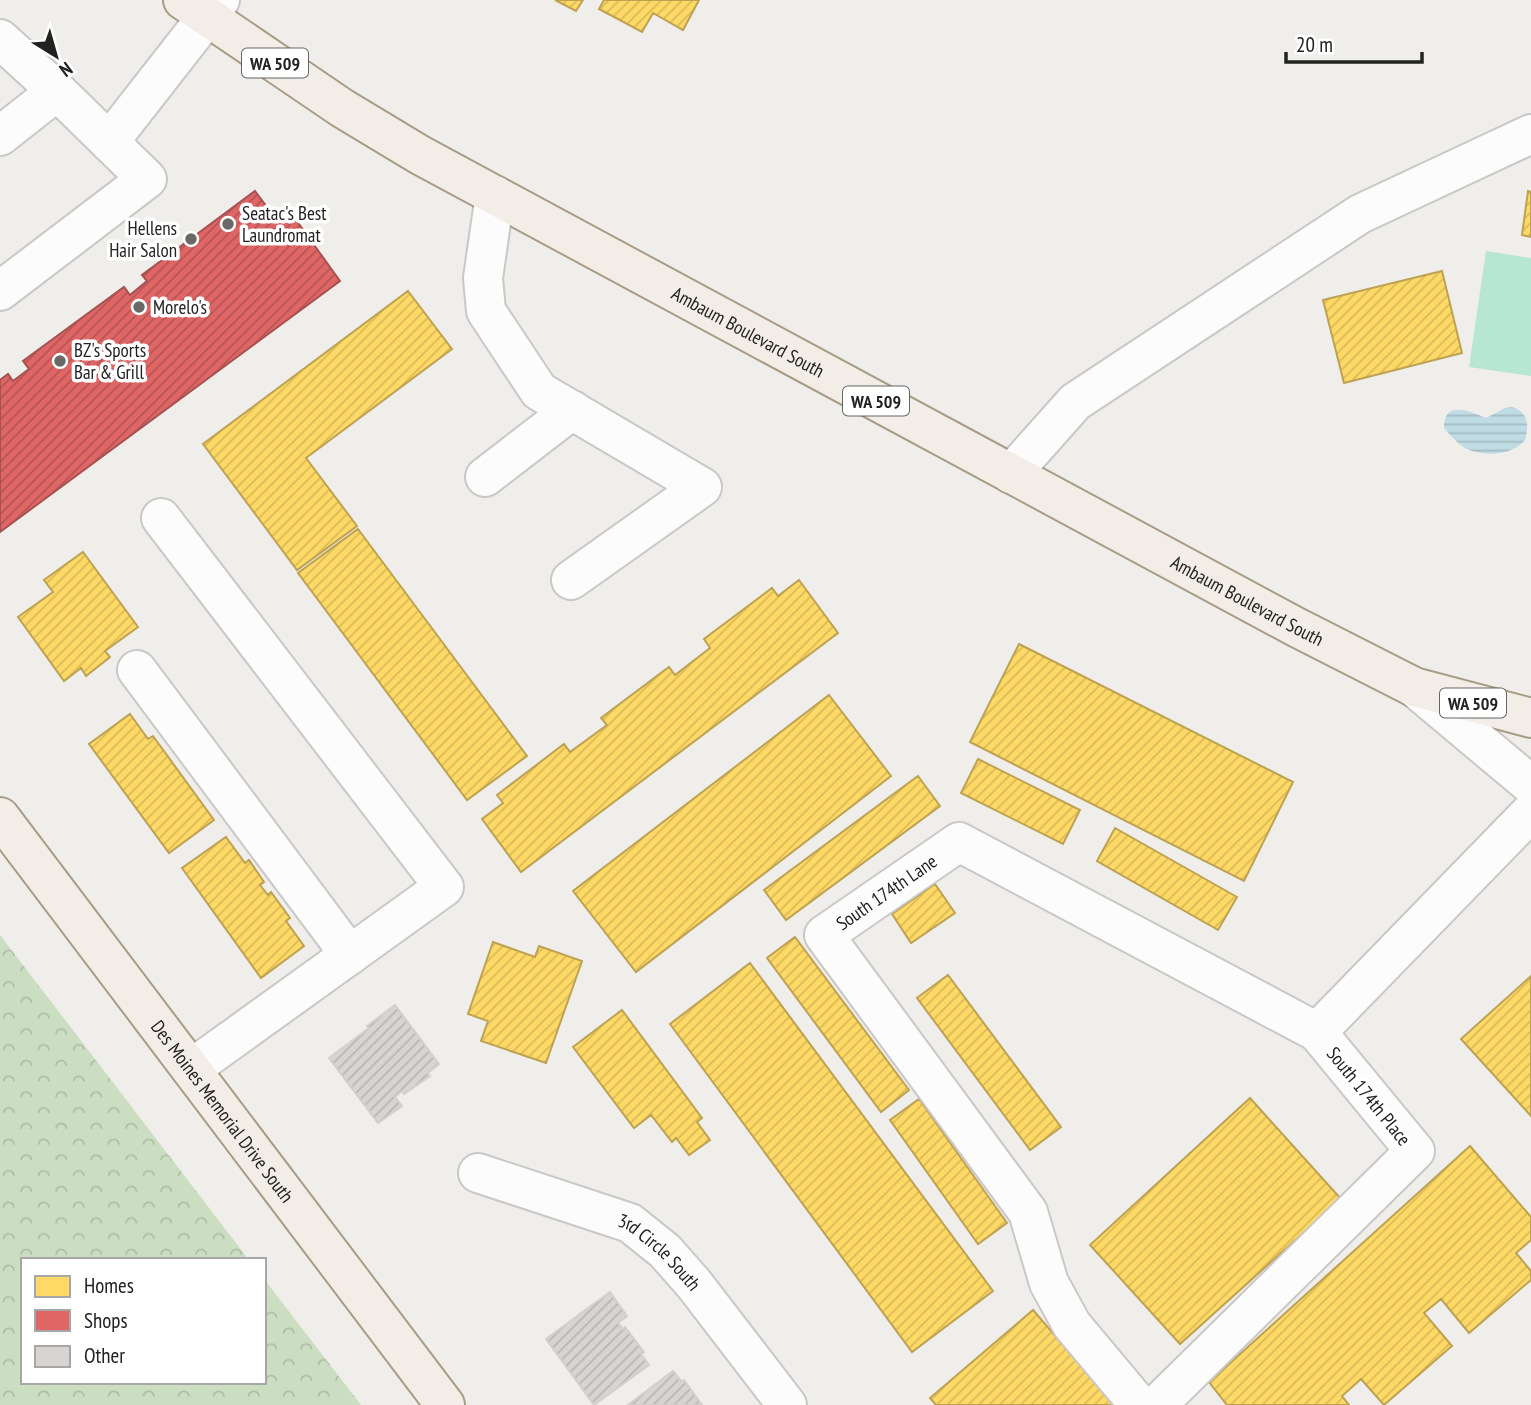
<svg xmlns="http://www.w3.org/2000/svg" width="1531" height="1405" font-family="'PT Sans Narrow',sans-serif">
	<defs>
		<pattern id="forest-crowns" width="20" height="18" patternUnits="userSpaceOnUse" patternTransform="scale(1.75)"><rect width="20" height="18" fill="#cbdec1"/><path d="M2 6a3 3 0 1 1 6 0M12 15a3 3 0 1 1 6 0" fill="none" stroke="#aebea6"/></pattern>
		<pattern id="water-rules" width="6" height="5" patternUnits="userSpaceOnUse" patternTransform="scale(1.75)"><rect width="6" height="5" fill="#bfdbe3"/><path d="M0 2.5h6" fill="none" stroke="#a4bcc2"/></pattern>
		<pattern id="homes-hatch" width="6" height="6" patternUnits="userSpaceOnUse" patternTransform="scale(1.75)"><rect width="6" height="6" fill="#ffd966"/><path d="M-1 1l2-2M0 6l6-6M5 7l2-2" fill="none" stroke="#daba58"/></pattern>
		<pattern id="shops-hatch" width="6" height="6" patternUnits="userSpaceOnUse" patternTransform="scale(1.75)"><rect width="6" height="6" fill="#e06666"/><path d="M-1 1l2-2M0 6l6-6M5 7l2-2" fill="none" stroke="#b55454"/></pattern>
		<pattern id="building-hatch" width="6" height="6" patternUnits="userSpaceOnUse" patternTransform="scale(1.75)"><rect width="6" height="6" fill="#d7d4d2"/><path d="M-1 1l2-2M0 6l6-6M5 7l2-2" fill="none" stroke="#b8b6b4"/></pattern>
	</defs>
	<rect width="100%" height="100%" fill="#f0eeeb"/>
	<path fill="url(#forest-crowns)" d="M0,935l249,325h-226v122h241v-103l97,126h-361z"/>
	<path fill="#b7e6d2" d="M1486,251l45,7v118l-62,-9z"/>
	<path fill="url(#water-rules)" d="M1512,407c17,5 17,19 13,33 -13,16 -42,17 -60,8 -8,-5 -15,-13 -21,-20 0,-29 27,-16 42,-10l19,-10z"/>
	<path fill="url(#homes-hatch)" stroke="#bda252" stroke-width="2" d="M555,0h28l-7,11z
		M604,0h95l-16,30 -30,-17 -11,19 -43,-23z
		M1528,191l3,1v45l-9,-2z
		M1442,271l20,82 -118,30 -21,-83z
		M408,291l44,58 -146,109 51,68 -60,44 -94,-126z
		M358,529l169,227 -60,44 -169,-227z
		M83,552l55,75 -33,24 5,6 -24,19 -5,-8 -17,13 -46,-64 35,-25 -9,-12z
		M799,580l39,53 -317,239 -39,-53 21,-16 -6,-8 67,-51 6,8 37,-27 -6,-7 68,-51 6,8 35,-27 -6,-9 68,-51 6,8z
		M1019,644l274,138 -49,99 -274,-139z
		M829,695l62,81 -255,196 -63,-81z
		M130,714l18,25 5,-3 61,84 -45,33 -80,-109z
		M978,759l102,51 -17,34 -102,-51z
		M918,776l22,30 -154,114 -22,-30z
		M1115,828l122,69 -19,33 -121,-69z
		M226,837l19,26 4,-3 15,22 -4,3 8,10 3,-3 19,26 -4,3 18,25 -43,32 -79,-110z
		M935,884l20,29 -44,30 -19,-29z
		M795,937l114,153 -28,22 -114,-154z
		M493,942l42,15 4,-11 43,15 -36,102 -65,-22 7,-20 -20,-7z
		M750,963l243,328 -81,61 -242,-328z
		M948,975l113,152 -31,23 -113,-152z
		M1531,976v140l-70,-77z
		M622,1010l80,108 -5,4 13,18 -21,15 -13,-17 -4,4 -21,-27 -17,13 -61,-81z
		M1250,1098l91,101 -161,145 -90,-99z
		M919,1099l88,124 -29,21 -88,-124z
		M1470,1146l61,71v23l-15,13 15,18v9l-62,53 -28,-34 -17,14 28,33 -68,59 -23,-26 -19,17 7,9h-122l-18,-23z
		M1033,1310l82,95h-179l-6,-7z"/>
	<path fill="url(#shops-hatch)" stroke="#a75252" stroke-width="2" d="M255,191l18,24 13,-9 54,75 -340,251v-152l8,-6 5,7 16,-12 -6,-8 101,-74 6,8 17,-14 -5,-6z"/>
	<path fill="url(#building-hatch)" stroke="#d3d0cc" stroke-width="2" d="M395,1005l44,59 -11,9 2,3 -26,18 -2,-3 -7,6 7,9 -24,17 -49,-65 40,-30 -2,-2z
		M610,1292l17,24 -9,7 5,6 2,-2 19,25 -3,2 8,11 -55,40 -48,-66z
		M673,1371l9,11 2,-2 18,25h-74z"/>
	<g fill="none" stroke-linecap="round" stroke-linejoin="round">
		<defs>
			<g id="minor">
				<path d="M0,39l57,52 90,88 -147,112"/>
				<path d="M0,136l57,-45"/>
				<path d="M109,142l111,-142"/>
				<path d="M495,195l-12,83 3,33 53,80 163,96 -131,93"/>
				<path d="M1011,474l64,-72 285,-188 171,-80"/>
				<path d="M485,477l87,-67"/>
				<path d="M161,518l283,369 -253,182"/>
				<path d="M137,670l213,285"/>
				<path d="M1414,687l117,98"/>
				<path id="s1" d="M478,1173l152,50 35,28 29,33 93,121"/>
				<path id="s2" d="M1139,1405l-67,-80 -23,-42 -21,-71 -204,-277 135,-93 358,190"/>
				<path d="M1157,1405l258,-254 -98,-119 214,-220"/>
			</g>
			<g id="major">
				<path id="s3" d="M183,0l159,108 78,47 876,472 118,60 117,31"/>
				<path id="s4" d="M0,817l445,588"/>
			</g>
		</defs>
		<use href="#minor" stroke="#c9c8c7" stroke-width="42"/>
		<use href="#major" stroke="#a79c86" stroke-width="42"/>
		<use href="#minor" stroke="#fdfcfc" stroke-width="38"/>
		<use href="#major" stroke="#f3ede7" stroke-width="38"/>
	</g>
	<g fill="#6a6968" stroke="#fff" stroke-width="2.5">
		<circle cx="228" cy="224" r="7"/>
		<circle cx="191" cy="239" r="7"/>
		<circle cx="139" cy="307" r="7"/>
		<circle cx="60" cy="361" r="7"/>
	</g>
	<g text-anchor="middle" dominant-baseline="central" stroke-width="7" stroke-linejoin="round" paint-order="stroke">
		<g fill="#fff" stroke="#646464" stroke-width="2">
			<rect x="242" y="48.5" width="66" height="29" rx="5"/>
			<rect x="843" y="386.5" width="66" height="29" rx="5"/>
			<rect x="1440" y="688.5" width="66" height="29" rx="5"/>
		</g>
		<g font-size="18" font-weight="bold" fill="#222">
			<text x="275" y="63">WA 509</text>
			<text x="876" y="401">WA 509</text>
			<text x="1473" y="703">WA 509</text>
		</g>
		<g font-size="19" fill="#222" stroke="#fff" text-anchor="start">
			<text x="242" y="213">Seatac's Best<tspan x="242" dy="22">Laundromat</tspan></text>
			<text x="177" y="228" text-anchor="end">Hellens<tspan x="177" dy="22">Hair Salon</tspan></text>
			<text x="153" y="307">Morelo's</text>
			<text x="74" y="350">BZ's Sports<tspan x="74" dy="22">Bar &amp; Grill</tspan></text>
		</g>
		<g font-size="19" fill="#222" stroke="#fff">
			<text stroke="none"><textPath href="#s3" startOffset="656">Ambaum Boulevard South</textPath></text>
			<text stroke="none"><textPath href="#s3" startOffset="1223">Ambaum Boulevard South</textPath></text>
			<text stroke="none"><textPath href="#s2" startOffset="646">South 174th Lane</textPath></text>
			<text transform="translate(1369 1096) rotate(51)">South 174th Place</text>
			<text stroke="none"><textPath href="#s4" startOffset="369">Des Moines Memorial Drive South</textPath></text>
			<text stroke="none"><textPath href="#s1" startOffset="201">3rd Circle South</textPath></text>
		</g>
	</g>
	<rect x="21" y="1258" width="245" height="126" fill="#ffffff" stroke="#a7a7a7" stroke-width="2"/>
	<rect x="35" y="1276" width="35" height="21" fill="#ffd966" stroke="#a7a7a7" stroke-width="2"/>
	<text x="84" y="1293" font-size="21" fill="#222222">Homes</text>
	<rect x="35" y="1310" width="35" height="21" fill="#e06666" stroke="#a7a7a7" stroke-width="2"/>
	<text x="84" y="1328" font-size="21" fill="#222222">Shops</text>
	<rect x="35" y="1346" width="35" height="21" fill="#d7d4d2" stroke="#a7a7a7" stroke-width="2"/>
	<text x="84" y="1363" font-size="21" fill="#222222">Other</text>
	<g transform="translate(56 56) rotate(143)" stroke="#ffffff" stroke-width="5" paint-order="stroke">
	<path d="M0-5L12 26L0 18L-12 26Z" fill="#222222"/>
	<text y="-10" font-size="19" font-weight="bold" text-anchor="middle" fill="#222222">N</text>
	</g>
	<path d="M1286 52v10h136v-10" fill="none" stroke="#222222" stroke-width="3.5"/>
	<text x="1296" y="52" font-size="21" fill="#222222" stroke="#ffffff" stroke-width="5" paint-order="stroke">20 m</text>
</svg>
